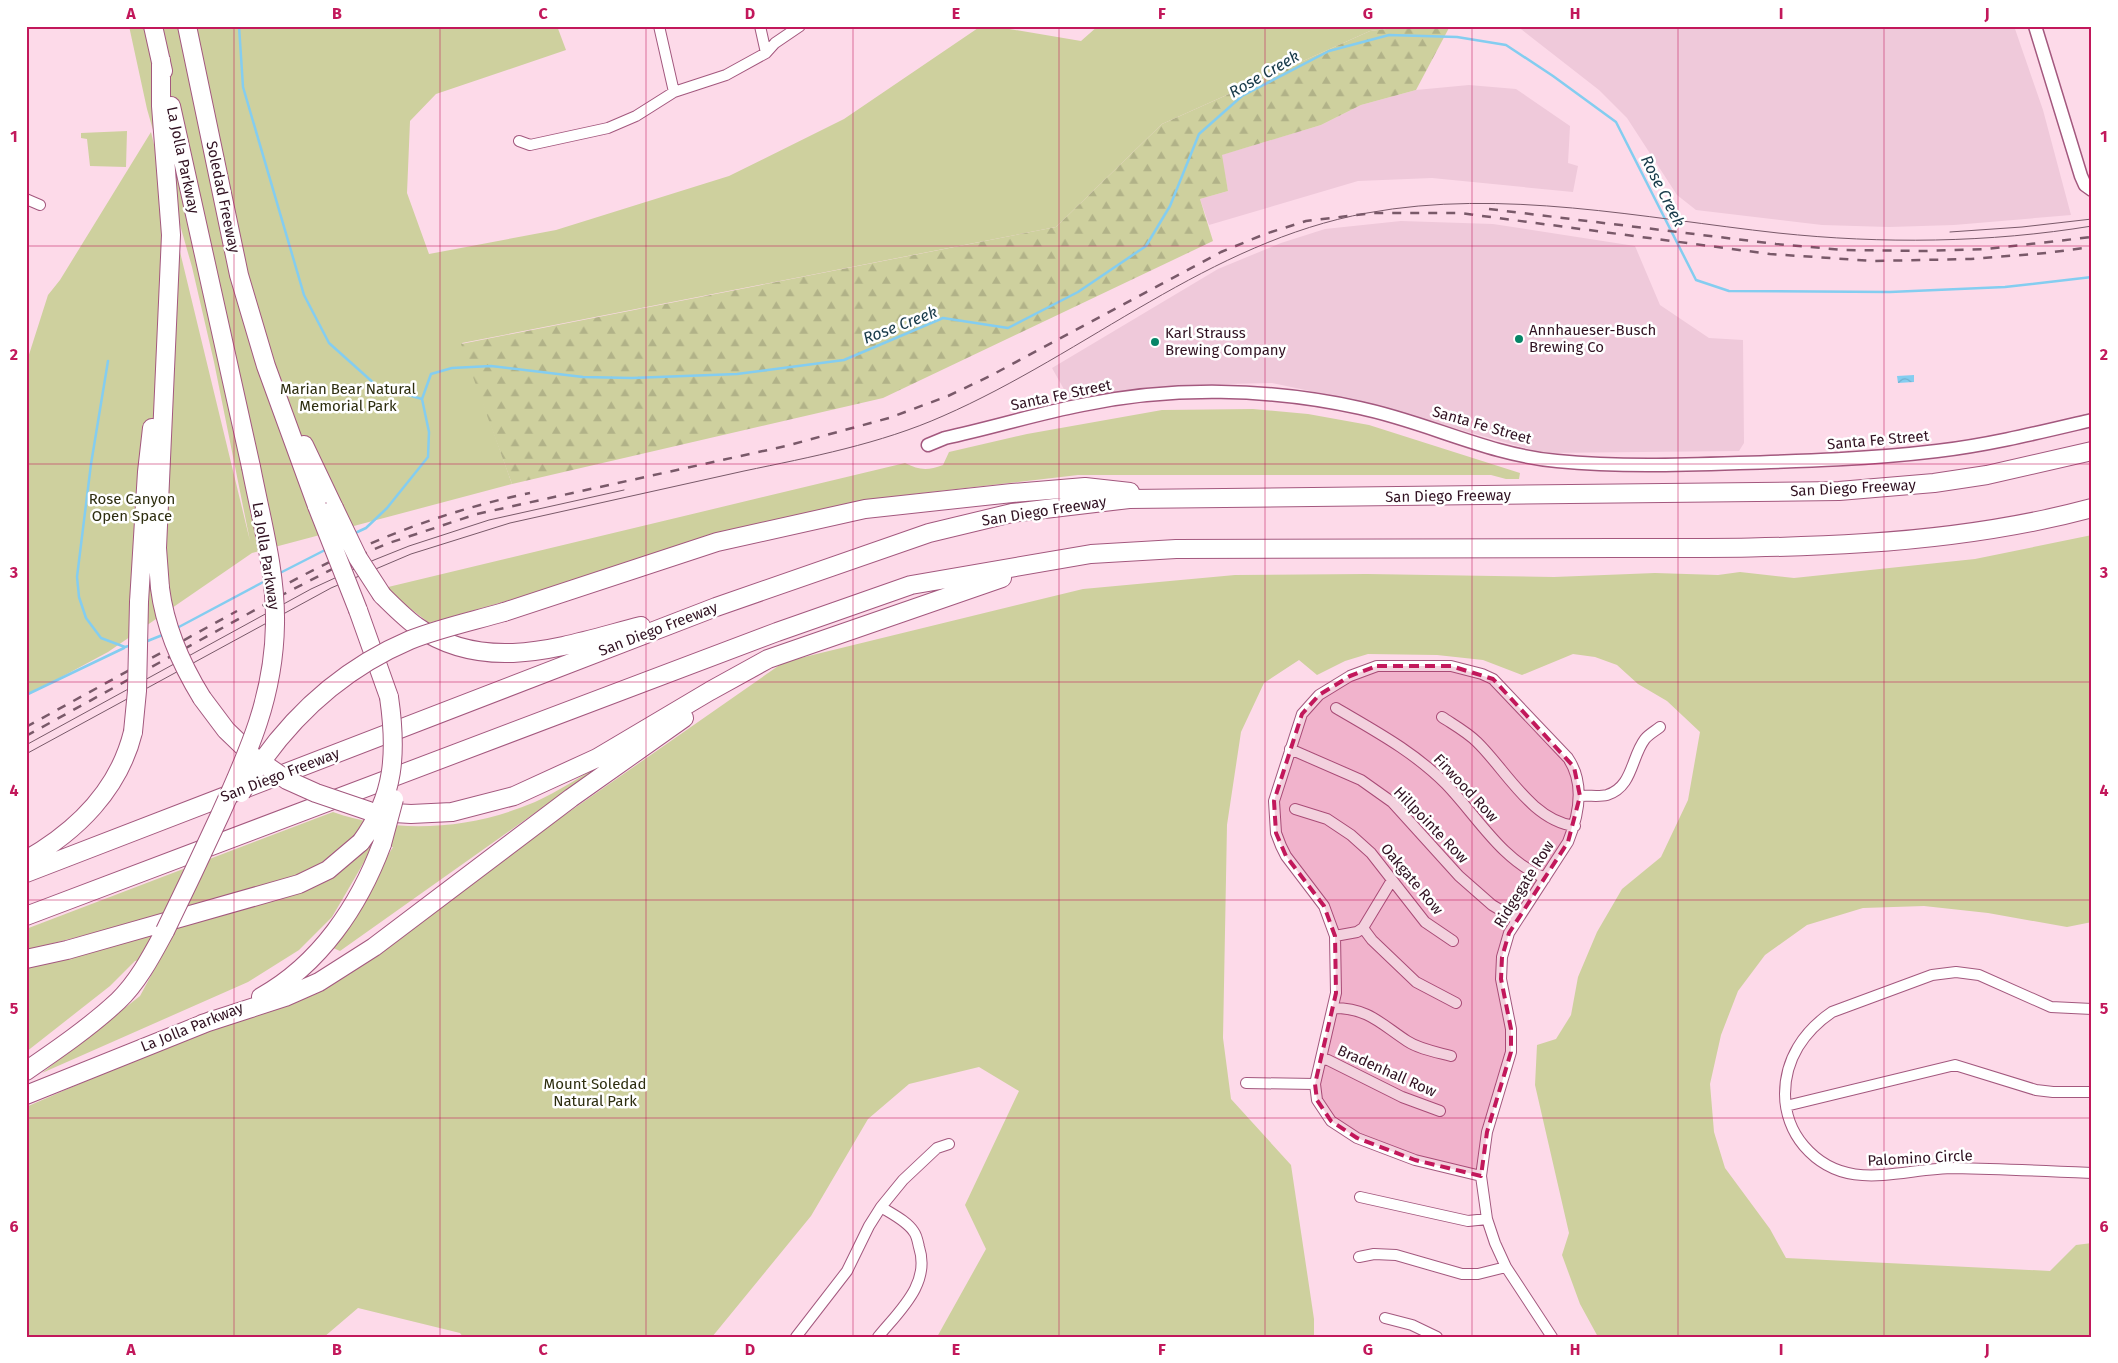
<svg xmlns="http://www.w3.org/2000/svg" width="2118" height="1363" font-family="'Fira Sans',sans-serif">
	<defs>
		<pattern id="forest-firs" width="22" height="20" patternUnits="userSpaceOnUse" patternTransform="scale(1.25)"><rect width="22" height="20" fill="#ced09e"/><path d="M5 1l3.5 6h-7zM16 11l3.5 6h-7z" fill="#b1b288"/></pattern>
		<pattern id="water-waves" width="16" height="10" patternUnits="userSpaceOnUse" patternTransform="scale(1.25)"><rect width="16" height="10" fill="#84cdf0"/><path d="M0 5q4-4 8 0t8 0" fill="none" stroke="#72afce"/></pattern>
	</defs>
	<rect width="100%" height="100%" fill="#fddae9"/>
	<path fill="#efc9da" d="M1517,26h497l29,84 28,105 -117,10 -65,2 -67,-2 -126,-15 -19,-15 -50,-77 -28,-28z
		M1469,85l47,4 54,37 -2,37 10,3 -5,26 -141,-14 -74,3 -149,44 -9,-26 28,-8 -7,-36 100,-30 40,-20 55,-15z
		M1401,221l92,3 142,22 25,59 49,33 34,2 1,103 -5,8 -196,2 -185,-52 -86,-18 -89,2 -113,15 -18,-32 166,-99 63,-26 44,-14z"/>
	<path fill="#ced09e" d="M129,26h428l9,24 -130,44 -26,27 -3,72 22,61 127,-24 173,-54 115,-57 137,-93h11l89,15 17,-15h312l-40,5 -208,93 -106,103 -594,116 50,141 -260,69 -144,99 -82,44v-332l22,-69 12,-15 91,-148 99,409 -36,-179 -22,-95 -45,-158z
		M127,131l-1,36 -36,-1 -3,-27 -6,-1v-5z
		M1253,409l55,5 61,11 151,48 -1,6h-13l-15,-4h-413l-216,25 -433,123 -45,-35 521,-125c14,7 22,8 38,2l6,-13 78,-18 135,-24z
		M2092,535v387l-25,5 -79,-14 -64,-7 -61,2 -56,17 -42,30 -27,36 -17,44 -11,49 4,48 11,36 45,61 16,29 264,13 26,-26 16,-2v94h-494l-18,-33 -18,-49 7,-22 -34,-148 2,-40 19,-6 15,-24 7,-38 19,-45 25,-43 39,-32 27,-57 12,-68 -33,-31 -29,-17 -21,-19 -22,-8 -22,-3 -51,21 -39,-15 -46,-5 -69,-1 -23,7 -28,14 -18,-15 -35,23 -23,49 -14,93 -4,213 8,61 60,66 23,154v18h-377l49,-88 -21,-44 54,-114 -40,-24 -70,17 -41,35 -57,97 -99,121h-249l-3,-4 -102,-25 -34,29h-298v-230l318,-138 440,-307 299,-73 152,-14 132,-1 187,3 101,-4 63,2 22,-3 54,6 181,-19z
		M618,754l-278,197 -9,-4 62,-100 -19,-2 -42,72 -33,33 -51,32 -206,91 98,-77 21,-39 -26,4 -25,25 -84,66v-88l273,-75 41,-36 -31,17 -34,14 -68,20 -181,46v-21l307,-117c65,23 139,17 202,-10 28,-13 56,-32 83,-48z"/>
	<path fill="url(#forest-firs)" d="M1410,26h40l-34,64 -55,15 -40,20 -99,30 6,36 -28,8 13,42 -330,157 -371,86 -51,-140 595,-117 106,-103 208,-93z"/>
	<path fill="url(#water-waves)" d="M1914,375v7l-16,1 -1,-7z"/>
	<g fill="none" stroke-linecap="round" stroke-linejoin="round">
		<path stroke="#84cdf0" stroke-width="2.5" d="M239,26l4,61 61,208 25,48 48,43 45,13
			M108,361l-17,103 -14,113 2,20 7,21 15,20 24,9 7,-2
			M353,534l13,-6 21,-20 41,-51 1,-25 -7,-33 9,-25 21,-6 39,-2 92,11 49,1 105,-4 107,-14 99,-42 65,10 70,-36 68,-46 24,-40 29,-72 43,-38 87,-45 60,-16 68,2 49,8 47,31 63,46 80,158 33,11 161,1 115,-5 87,-10
			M278,574l49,-25
			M177,628l90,-48
			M145,642l20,-8
			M26,695l98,-47"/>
		<defs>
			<path id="minor" d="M659,26l15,66
				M760,26l6,27
				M519,141l11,4 78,-17 28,-12 38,-24 52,-17 40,-22 9,-10 25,-17
				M26,199l14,6
				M1336,708c39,23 77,43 110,76 31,32 55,76 99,94
				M1442,717c12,8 25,15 35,25 29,28 55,79 98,84
				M1290,749l71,31 31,22 67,74 33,29 25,15
				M1580,796c8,-1 19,1 27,-1 26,-8 24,-38 38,-56 4,-5 10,-8 15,-12
				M1295,809l32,10 24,16 20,18 54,69 28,19
				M1363,928l9,12 44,42 40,21
				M1335,936l22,-4 6,-4 29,-48
				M1334,1008c34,0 47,16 73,33 12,8 29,11 44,15
				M2092,1009l-41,-2 -72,-32 -23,-3 -24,3 -100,37c-28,19 -47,47 -47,82 0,19 7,38 19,52 42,49 97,22 151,22 45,1 91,3 137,5
				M1321,1059l7,1 74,37 38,14
				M1246,1083l69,1
				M1786,1106l169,-41 81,25 17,2h39
				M1481,1176l-66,-16 -58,-22 -26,-17 -14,-21 -2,-16 21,-91 -1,-57 -11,-30 -38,-50 -5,-10 -5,-13 -2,-32 28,-87 17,-19 31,-19 27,-10h74l31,8 11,5 75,79c17,25 11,57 0,84l-59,91 -7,24 -1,22 10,50v23l-24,80 -6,44 6,43 8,24 11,24 46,70
				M1360,1197l108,24 19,-2
				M1359,1257l15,-3 22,1 66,19h16l28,-7
				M1385,1318l27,7 25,12
				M796,1337l51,-66 22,-45 12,-19 22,-27 34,-32 12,-4
				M878,1337c21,-26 53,-53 41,-90 -1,-4 -2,-11 -5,-15 -7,-11 -22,-18 -33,-25"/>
			<path id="tertiary" d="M2035,26l46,150 4,9 7,5
				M928,445l17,-7c46,-10 91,-24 137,-33 91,-19 187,-17 278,3 67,14 129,47 197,53 60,6 122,4 182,2 66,-2 132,-4 198,-12 52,-6 104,-19 155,-31"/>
			<path id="motorway" d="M153,26l10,45
				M187,26l52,249 27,91 51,140
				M171,106l80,361
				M304,445l30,63
				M160,588l-3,-40 14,-313 -10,-129v-46
				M382,595c11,11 22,22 34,31 71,50 150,19 225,0
				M139,602l8,-130 5,-44
				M358,610l31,87
				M504,612l213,-70 148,-33 147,-16 73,-6 45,5
				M202,698l24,32 28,27
				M377,812l34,2 41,-2 62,-16 83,-38 113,-67 58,-32 234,-81
				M26,860c51,-29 93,-71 107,-128
				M26,873l690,-266 213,-74 83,-20 117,-14 710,-8 95,-8 53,-8 105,-24
				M26,916l751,-284 134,-47 180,-31 85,-5c146,0 293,-1 439,-1 160,0 321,2 477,-40
				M26,959l41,-9 232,-66 29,-14 33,-28
				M261,997c59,-33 98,-91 121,-153
				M202,1024l83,-27 34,-15 55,-35 197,-149 113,-80
				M26,1071c32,-22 64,-44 92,-70 20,-19 34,-46 47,-70
				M26,1095l187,-75"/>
		</defs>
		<use href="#minor" stroke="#a3587e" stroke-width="12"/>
		<use href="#tertiary" stroke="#a3587e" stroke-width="15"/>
		<use href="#motorway" stroke="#a3587e" stroke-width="20"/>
		<use href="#minor" stroke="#fff" stroke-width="10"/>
		<use href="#tertiary" stroke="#fff" stroke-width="12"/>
		<use href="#motorway" stroke="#fff" stroke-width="18"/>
		<path stroke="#795969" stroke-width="1" d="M1950,232l72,-5 70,-8
			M26,745l285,-156 63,-29 35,-14 80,-26 135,-30
			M26,754l305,-166 80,-34 99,-31c78,-17 156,-35 234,-52 67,-14 136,-27 199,-55 144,-63 266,-174 424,-203 136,-25 275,5 411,20 104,11 211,10 314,-7"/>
		<path stroke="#795969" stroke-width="2.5" stroke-dasharray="9 9" stroke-linecap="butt" d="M1489,209l287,35 68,6 80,1 62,-2 106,-12
			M274,591c81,-45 164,-79 256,-98
			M26,727l211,-116
			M26,736l258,-142 62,-32 40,-18 91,-30 309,-68 103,-28 59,-22 42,-20 231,-124 44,-18 41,-13 67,-8h87l310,41 104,7 97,-2 75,-6 46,-6"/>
		<defs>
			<path id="motorway-bridge" d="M317,506l41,104
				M334,508l24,50 24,37
				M160,588c5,40 21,76 42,110
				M133,732l4,-41 2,-89
				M254,757l33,23 29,13 53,18
				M241,793c40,-67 96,-122 169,-153 30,-12 63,-19 94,-28
				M361,842c34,-46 36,-90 28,-145
				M382,844l12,-45
				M165,931c19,-39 37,-77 55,-116 29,-64 54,-119 55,-191 1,-53 -14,-105 -24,-157"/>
		</defs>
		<use href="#motorway-bridge" stroke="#a3587e" stroke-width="20" stroke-linecap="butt"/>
		<use href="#motorway-bridge" stroke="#fff" stroke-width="18"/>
	</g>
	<path fill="#c2185b" fill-opacity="0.2" stroke="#c2185b" stroke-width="4" stroke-dasharray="10 6" stroke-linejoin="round" d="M1377,666h74l42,13 81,88 6,29 -12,46 -59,91 -7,24 -1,22 10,50v23l-24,80 -6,44 -66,-16 -58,-22 -26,-17 -14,-21 -2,-16 21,-91 -1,-57 -11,-30 -38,-50 -10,-23 -2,-32 28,-87 17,-19 31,-19z"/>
	<path fill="none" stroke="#c2185b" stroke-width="1" stroke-opacity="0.55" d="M234,26v1311M440,26v1311M646,26v1311M853,26v1311M1059,26v1311M1265,26v1311M1472,26v1311M1678,26v1311M1884,26v1311M26,246h2066M26,464h2066M26,682h2066M26,900h2066M26,1118h2066"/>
	<g fill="#068567" stroke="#fff" stroke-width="2">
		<circle cx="1519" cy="339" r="5"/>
		<circle cx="1155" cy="342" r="5"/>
	</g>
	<g text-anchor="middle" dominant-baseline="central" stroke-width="5" stroke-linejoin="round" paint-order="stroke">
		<g font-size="15" fill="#311222" stroke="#fff">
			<text transform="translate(183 160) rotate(78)">La Jolla Parkway</text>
			<text transform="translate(223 197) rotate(78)">Soledad Freeway</text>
			<text transform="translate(1061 395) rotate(-12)">Santa Fe Street</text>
			<text transform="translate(1482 425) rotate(16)">Santa Fe Street</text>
			<text transform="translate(1878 440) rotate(-5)">Santa Fe Street</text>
			<text transform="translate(1853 488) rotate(-3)">San Diego Freeway</text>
			<text transform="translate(1448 496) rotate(-1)">San Diego Freeway</text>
			<text transform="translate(1044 511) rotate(-9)">San Diego Freeway</text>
			<text transform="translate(266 556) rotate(81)">La Jolla Parkway</text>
			<text transform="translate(658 629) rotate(-21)">San Diego Freeway</text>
			<text transform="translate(280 775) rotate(-21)">San Diego Freeway</text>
			<text transform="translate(1466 788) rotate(47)">Firwood Row</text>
			<text transform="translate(1431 825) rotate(46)">Hillpointe Row</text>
			<text transform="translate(1412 879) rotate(50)">Oakgate Row</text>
			<text transform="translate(1524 884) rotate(-58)">Ridgegate Row</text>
			<text transform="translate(192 1027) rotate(-22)">La Jolla Parkway</text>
			<text transform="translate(1387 1071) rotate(24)">Bradenhall Row</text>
			<text transform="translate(1920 1158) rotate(-3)">Palomino Circle</text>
		</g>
		<g font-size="15" fill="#311222" stroke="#fff" text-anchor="start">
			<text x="1529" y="330">Annhaueser-Busch<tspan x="1529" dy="17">Brewing Co</tspan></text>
			<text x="1165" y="333">Karl Strauss<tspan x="1165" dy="17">Brewing Company</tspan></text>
		</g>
		<g font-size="15" fill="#2d2d0f" stroke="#fff">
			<text x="348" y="389">Marian Bear Natural<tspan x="348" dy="17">Memorial Park</tspan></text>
			<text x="132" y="499">Rose Canyon<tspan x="132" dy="17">Open Space</tspan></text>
			<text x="595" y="1084">Mount Soledad<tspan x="595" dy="17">Natural Park</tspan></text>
		</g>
		<g font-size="16" font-style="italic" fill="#193b4a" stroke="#fff">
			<text transform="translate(1264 74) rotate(-30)">Rose Creek</text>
			<text transform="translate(1663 191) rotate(63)">Rose Creek</text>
			<text transform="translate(900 325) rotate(-21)">Rose Creek</text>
		</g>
	</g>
	<rect width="2118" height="1363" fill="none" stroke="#ffffff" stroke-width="55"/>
	<rect x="28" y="28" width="2062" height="1308" fill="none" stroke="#c2185b" stroke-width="2"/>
	<g font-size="16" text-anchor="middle" font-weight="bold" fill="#c2185b">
		<text x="131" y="19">A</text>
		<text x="337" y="19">B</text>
		<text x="543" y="19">C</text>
		<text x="750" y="19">D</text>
		<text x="956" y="19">E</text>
		<text x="1162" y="19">F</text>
		<text x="1368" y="19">G</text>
		<text x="1575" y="19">H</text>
		<text x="1781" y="19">I</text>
		<text x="1987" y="19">J</text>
		<text x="14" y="142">1</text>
		<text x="2104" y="142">1</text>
		<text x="14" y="360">2</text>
		<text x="2104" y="360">2</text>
		<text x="14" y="578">3</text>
		<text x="2104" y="578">3</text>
		<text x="14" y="796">4</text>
		<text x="2104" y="796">4</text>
		<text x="14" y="1014">5</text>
		<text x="2104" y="1014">5</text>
		<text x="14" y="1232">6</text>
		<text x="2104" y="1232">6</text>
		<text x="131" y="1355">A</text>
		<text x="337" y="1355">B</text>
		<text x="543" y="1355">C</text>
		<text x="750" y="1355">D</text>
		<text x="956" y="1355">E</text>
		<text x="1162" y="1355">F</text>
		<text x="1368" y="1355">G</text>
		<text x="1575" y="1355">H</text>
		<text x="1781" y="1355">I</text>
		<text x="1987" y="1355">J</text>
	</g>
</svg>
